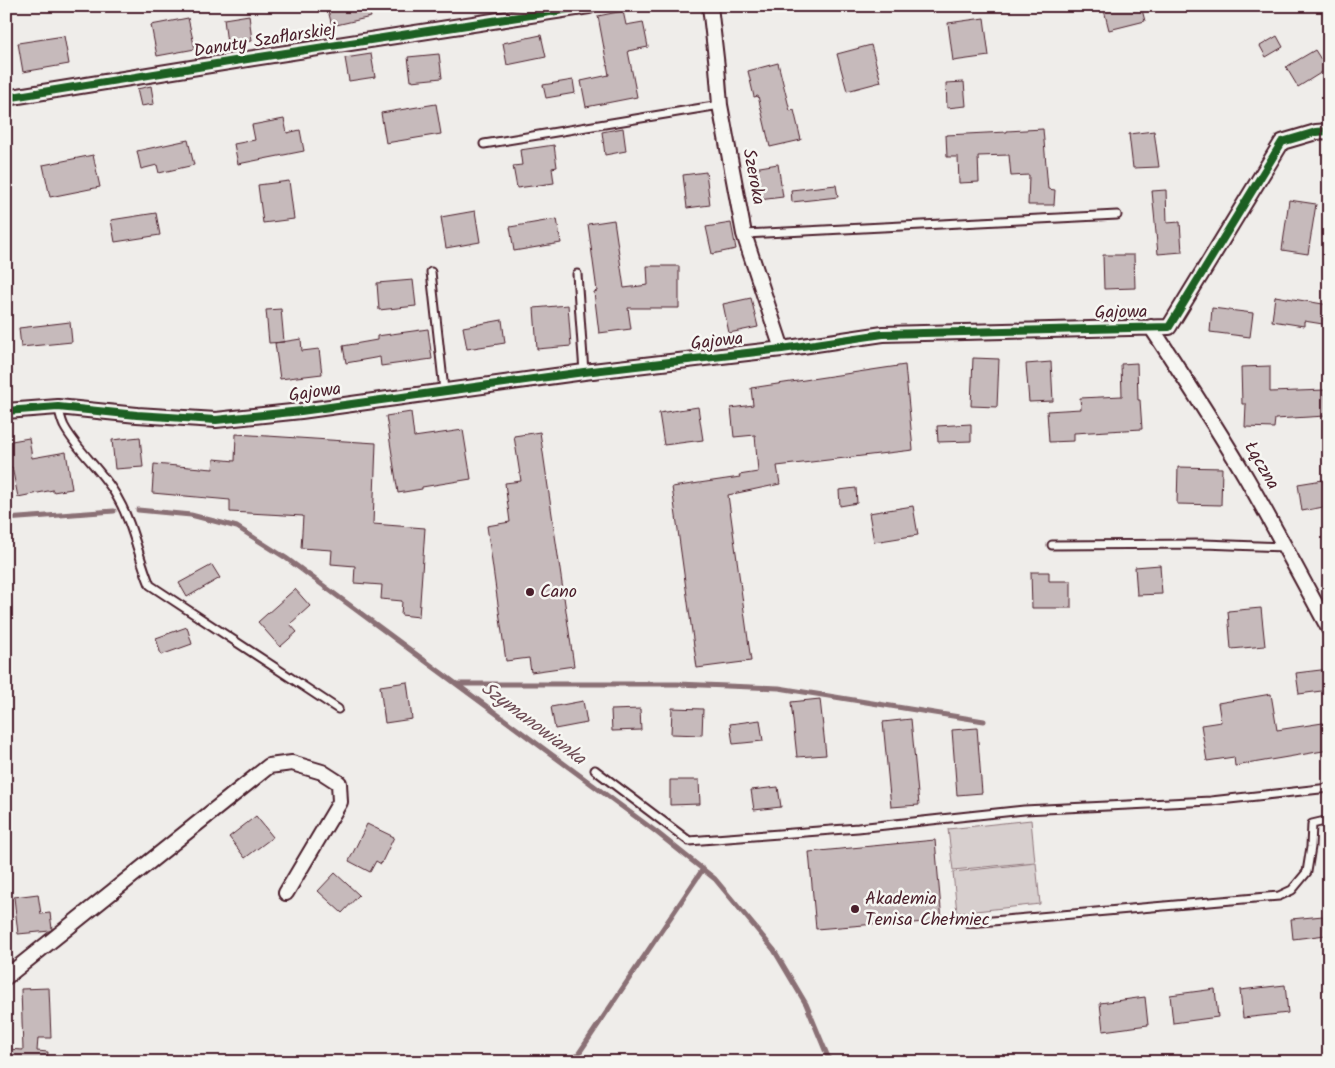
<svg xmlns="http://www.w3.org/2000/svg" width="1335" height="1068" font-family="Kalam,sans-serif">
	<rect width="100%" height="100%" fill="#efedea"/>
	<filter id="ink" filterUnits="userSpaceOnUse"><feTurbulence type="fractalNoise" baseFrequency=".02" numOctaves="2"/><feDisplacementMap in="SourceGraphic" scale="10" xChannelSelector="R" yChannelSelector="G"/><feConvolveMatrix kernelMatrix="1 2 1 2 8 2 1 2 1" color-interpolation-filters="sRGB"/></filter>
	<g filter="url(#ink)">
		<path fill="#d7cfce" stroke="#90777c" d="M1031,820l4,42 -82,8 -5,-41z
			M1036,863l4,41 -83,9 -4,-41z"/>
		<g fill="none" stroke-linecap="round" stroke-linejoin="round">
			<path stroke="#8a6f74" stroke-width="5" d="M138,510l53,5 46,12 49,31 369,273 60,48 59,71 32,54 24,58
				M6,519l108,-8
				M458,684h220l101,4 205,33
				M573,1062l130,-193"/>
		</g>
		<path fill="#c6babb" stroke="#4a1f2b" d="M327,6h41l3,11 -39,9z
			M1103,6h38l4,15 -36,9z
			M623,11l3,14 17,-3 5,25 -20,4 9,46 -51,10 -5,-26 28,-6 -11,-59z
			M249,15l3,26 -25,3 -3,-25z
			M188,18l7,31 -38,7 -6,-31z
			M984,18l5,38 -36,5 -5,-38z
			M541,35l5,22 -39,8 -4,-22z
			M64,36l5,28 -46,8 -5,-29z
			M1277,36l6,11 -17,10 -6,-11z
			M871,45l10,37 -34,9 -10,-37z
			M1315,50l12,19 -29,18 -12,-20z
			M371,54l4,23 -26,4 -4,-23z
			M439,54l3,24 -31,3 -3,-24z
			M778,63l12,48 4,-1 7,30 -31,7 -12,-51 -4,1 -6,-26z
			M573,80l2,13 -29,5 -3,-13z
			M964,82l2,24 -19,2 -1,-25z
			M151,86l3,18 -13,2 -4,-17z
			M436,104l5,30 -55,9 -5,-30z
			M284,119l3,14 13,-3 4,21 -66,13 -4,-20 21,-4 -3,-15z
			M623,128l3,23 -21,4 -3,-23z
			M1043,129l5,60 7,1 -1,15h-26l1,-30 -18,1 -2,-21 -31,1 1,26 -20,1 -1,-26h-11l-1,-22 61,-3v-1z
			M1154,131l5,36 -26,1 -4,-34z
			M188,140l6,25 -35,8 -2,-8 -16,4 -4,-18z
			M554,145l3,22 -5,1 2,15 -37,5 -4,-22 9,-1 -2,-15z
			M93,155l7,32 -50,10 -7,-32z
			M778,164l5,33 -24,3 -5,-32z
			M706,172l4,33 -23,3 -4,-33z
			M289,181l5,38 -31,4 -5,-38z
			M836,185l2,12 -46,5 -1,-12z
			M1166,190l1,33 13,-1 2,30 -24,2 -6,-63z
			M1289,200l27,4 -8,50 -26,-4z
			M475,211l5,31 -34,6 -5,-31z
			M156,213l4,22 -45,7 -4,-22z
			M557,219l4,24 -47,8 -4,-24z
			M614,220l10,68 24,-3 -1,-19h32v42h-51l3,21 -32,4 -5,-41 3,-1 -9,-67z
			M731,223l5,26 -24,5 -6,-27z
			M1103,255h31l1,33 -31,1z
			M413,280l3,26 -37,4 -2,-27z
			M1275,296l54,9v20l-25,-4v5l-32,-5z
			M751,298l7,29 -29,6 -6,-29z
			M568,305l3,41 -34,3 -3,-41z
			M1212,308l41,5 -3,24 -40,-5z
			M281,309l3,33 -15,1 -3,-33z
			M502,320l3,23 -38,6 -4,-22z
			M70,322l2,20 -51,5 -2,-19z
			M428,329l4,30 -51,7 -1,-9 -34,6 -3,-17 34,-6v-4z
			M301,339l1,12 17,-2 3,25 -42,5 -5,-36z
			M973,358l26,1 -2,48 -26,-1z
			M1051,362l2,39 -24,1 -3,-38z
			M1137,363l1,37h2l2,29 -68,4v8l-25,1 -2,-31 34,-2 -1,-11 42,-2 -1,-32z
			M905,365l8,85 -136,16 3,18 -52,11 23,166 -54,7 -25,-181 68,-10 -1,-2 19,-3 -3,-37 -21,2 -3,-29 22,-3 -2,-17z
			M1270,366v26l55,-2 1,26 -51,3 -1,9 -29,-1 1,-23h-4l-1,-37z
			M698,407l5,33 -39,5 -5,-32z
			M411,412l3,25 49,-7 8,49 -49,8v2l-24,4 -12,-77z
			M971,424v17l-33,1 -1,-16z
			M540,432l34,234 -43,6 -2,-14 -23,3 -19,-135 23,-4 -5,-39 16,-2 -7,-45z
			M236,434l140,9 -3,81 52,4 -6,89 -18,-2 1,-14 -21,-2 1,-14 -28,-2 1,-17 -24,-2 1,-14 -31,-2 2,-32 -73,-4v-12l-78,-7 2,-29 59,5 1,-10 21,2z
			M140,437l3,30 -28,2 -3,-29z
			M29,438l3,20 34,-6 6,37 -19,3v-2l-35,7 -6,-30 -3,1 -3,-26z
			M1178,467l44,1 -1,37 -44,-1z
			M1329,479v27l-27,5 -4,-27z
			M856,488l1,15 -17,3 -1,-16z
			M913,506l5,29 -44,7 -5,-29z
			M212,565l8,13 -33,19 -8,-14z
			M1160,565l2,29 -25,1 -2,-28z
			M1031,572h18v9h22v27h-39z
			M295,589l15,17 -20,18 7,8 -17,15 -22,-25z
			M1261,608l4,38 -34,3 -3,-38z
			M187,627l5,17 -31,11 -5,-17z
			M1329,669v21l-30,4 -3,-21z
			M407,682l5,37 -27,4 -5,-37z
			M1271,694l6,36 52,-8v28l-94,16 -1,-9 -27,4 -6,-36 20,-3 -3,-19z
			M820,699l6,56 -29,2 -6,-55z
			M583,701l4,22 -32,6 -4,-22z
			M672,708l31,1 -1,26 -31,-1z
			M640,709l1,21 -29,1 -1,-21z
			M911,719l8,86 -28,2 -8,-85z
			M760,720l3,21 -30,3 -3,-20z
			M977,728l5,65 -25,2 -5,-65z
			M670,780h29l1,24 -30,1z
			M778,787l3,20 -27,3 -3,-20z
			M256,816l17,21 -28,21 -16,-21z
			M367,824l27,13 -13,27 -5,-3 -6,11 -21,-11z
			M935,840l7,81 -30,2v-2l-96,8 -7,-77z
			M335,873l24,22 -17,18 -24,-22z
			M38,894l3,20 9,-1 2,16 -2,2 -32,3 -4,-37z
			M1323,916l3,19 -33,4 -2,-20z
			M1285,985l3,28 -45,5 -3,-28z
			M49,988l2,50h-13l-1,13 11,1 -1,10h-41v-13l17,1 -2,-61z
			M1215,989l3,28 -45,6 -3,-28z
			M1145,997l3,28 -45,6 -3,-28z"/>
		<g fill="none" stroke-linecap="round" stroke-linejoin="round">
			<defs>
				<path id="lane" d="M484,144l236,-39
					M744,234l373,-19
					M431,272l13,118
					M577,274l7,98
					M58,407c2,6 3,13 6,19 14,26 39,45 53,71 16,27 21,59 33,88l188,124
					M1052,545l152,-1 81,3
					M595,770l94,71 169,-13 166,-18 187,-9 118,-13
					M969,923l310,-27 13,-6 15,-18 4,-25 1,-23 17,-4"/>
				<path id="street" d="M710,6l7,61 3,38 24,129 38,115
					M6,98l235,-38 348,-54
					M1151,327c33,50 66,100 96,152 28,49 55,100 82,150
					M6,411l52,-4 79,8 79,5 85,-9 283,-39 198,-23 101,-15 286,-7 113,-185 34,-10 13,-1
					M6,977l263,-211 23,-3 30,9 17,11 1,19 -54,91"/>
			</defs>
			<use href="#lane" stroke="#4a1f2b" stroke-width="11"/>
			<use href="#street" stroke="#4a1f2b" stroke-width="18"/>
			<use href="#lane" stroke="#f6f6f2" stroke-width="7"/>
			<use href="#street" stroke="#f6f6f2" stroke-width="14"/>
			<defs>
				<path id="cycleway" d="M6,98l235,-38 348,-54
					M6,411l52,-4 79,8 79,5 85,-9 283,-39 198,-23 101,-15 286,-7 113,-185 34,-10 13,-1"/>
			</defs>
			<use href="#cycleway" stroke="#f6f6f2" stroke-width="11"/>
			<use href="#cycleway" stroke="#1b5e20" stroke-width="8"/>
		</g>
	</g>
	<g fill="#4a1f2b" stroke="#f6f6f2" stroke-width="2">
		<circle cx="530" cy="592" r="5"/>
		<circle cx="855" cy="909" r="5"/>
	</g>
	<g text-anchor="middle" dominant-baseline="central" stroke-width="5" stroke-linejoin="round" paint-order="stroke">
		<g font-size="18" fill="#4a1f2b" stroke="#f6f6f2">
			<text transform="translate(265 41) rotate(-9)">Danuty Szaflarskiej</text>
			<text transform="translate(753 177) rotate(79)">Szeroka</text>
			<text transform="translate(1121 313) rotate(-1)">Gajowa</text>
			<text transform="translate(717 342) rotate(-6)">Gajowa</text>
			<text transform="translate(315 393) rotate(-8)">Gajowa</text>
			<text transform="translate(1261 466) rotate(60)">Łączna</text>
		</g>
		<g font-size="18" fill="#4a1f2b" stroke="#f6f6f2" text-anchor="start">
			<text x="540" y="592">Cano</text>
			<text x="865" y="899">Akademia<tspan x="865" dy="21">Tenisa Chełmiec</tspan></text>
		</g>
		<g font-size="19" font-style="italic" fill="#6f4e56" stroke="#f6f6f2">
			<text transform="translate(533 724) rotate(37)">Szymanowianka</text>
		</g>
	</g>
	<rect width="1335" height="1068" fill="none" stroke="#f6f6f2" stroke-width="25"/>
	<rect x="12" y="12" width="1310" height="1043" fill="none" stroke="#4a1f2b" stroke-width="2" filter="url(#ink)"/>
</svg>
